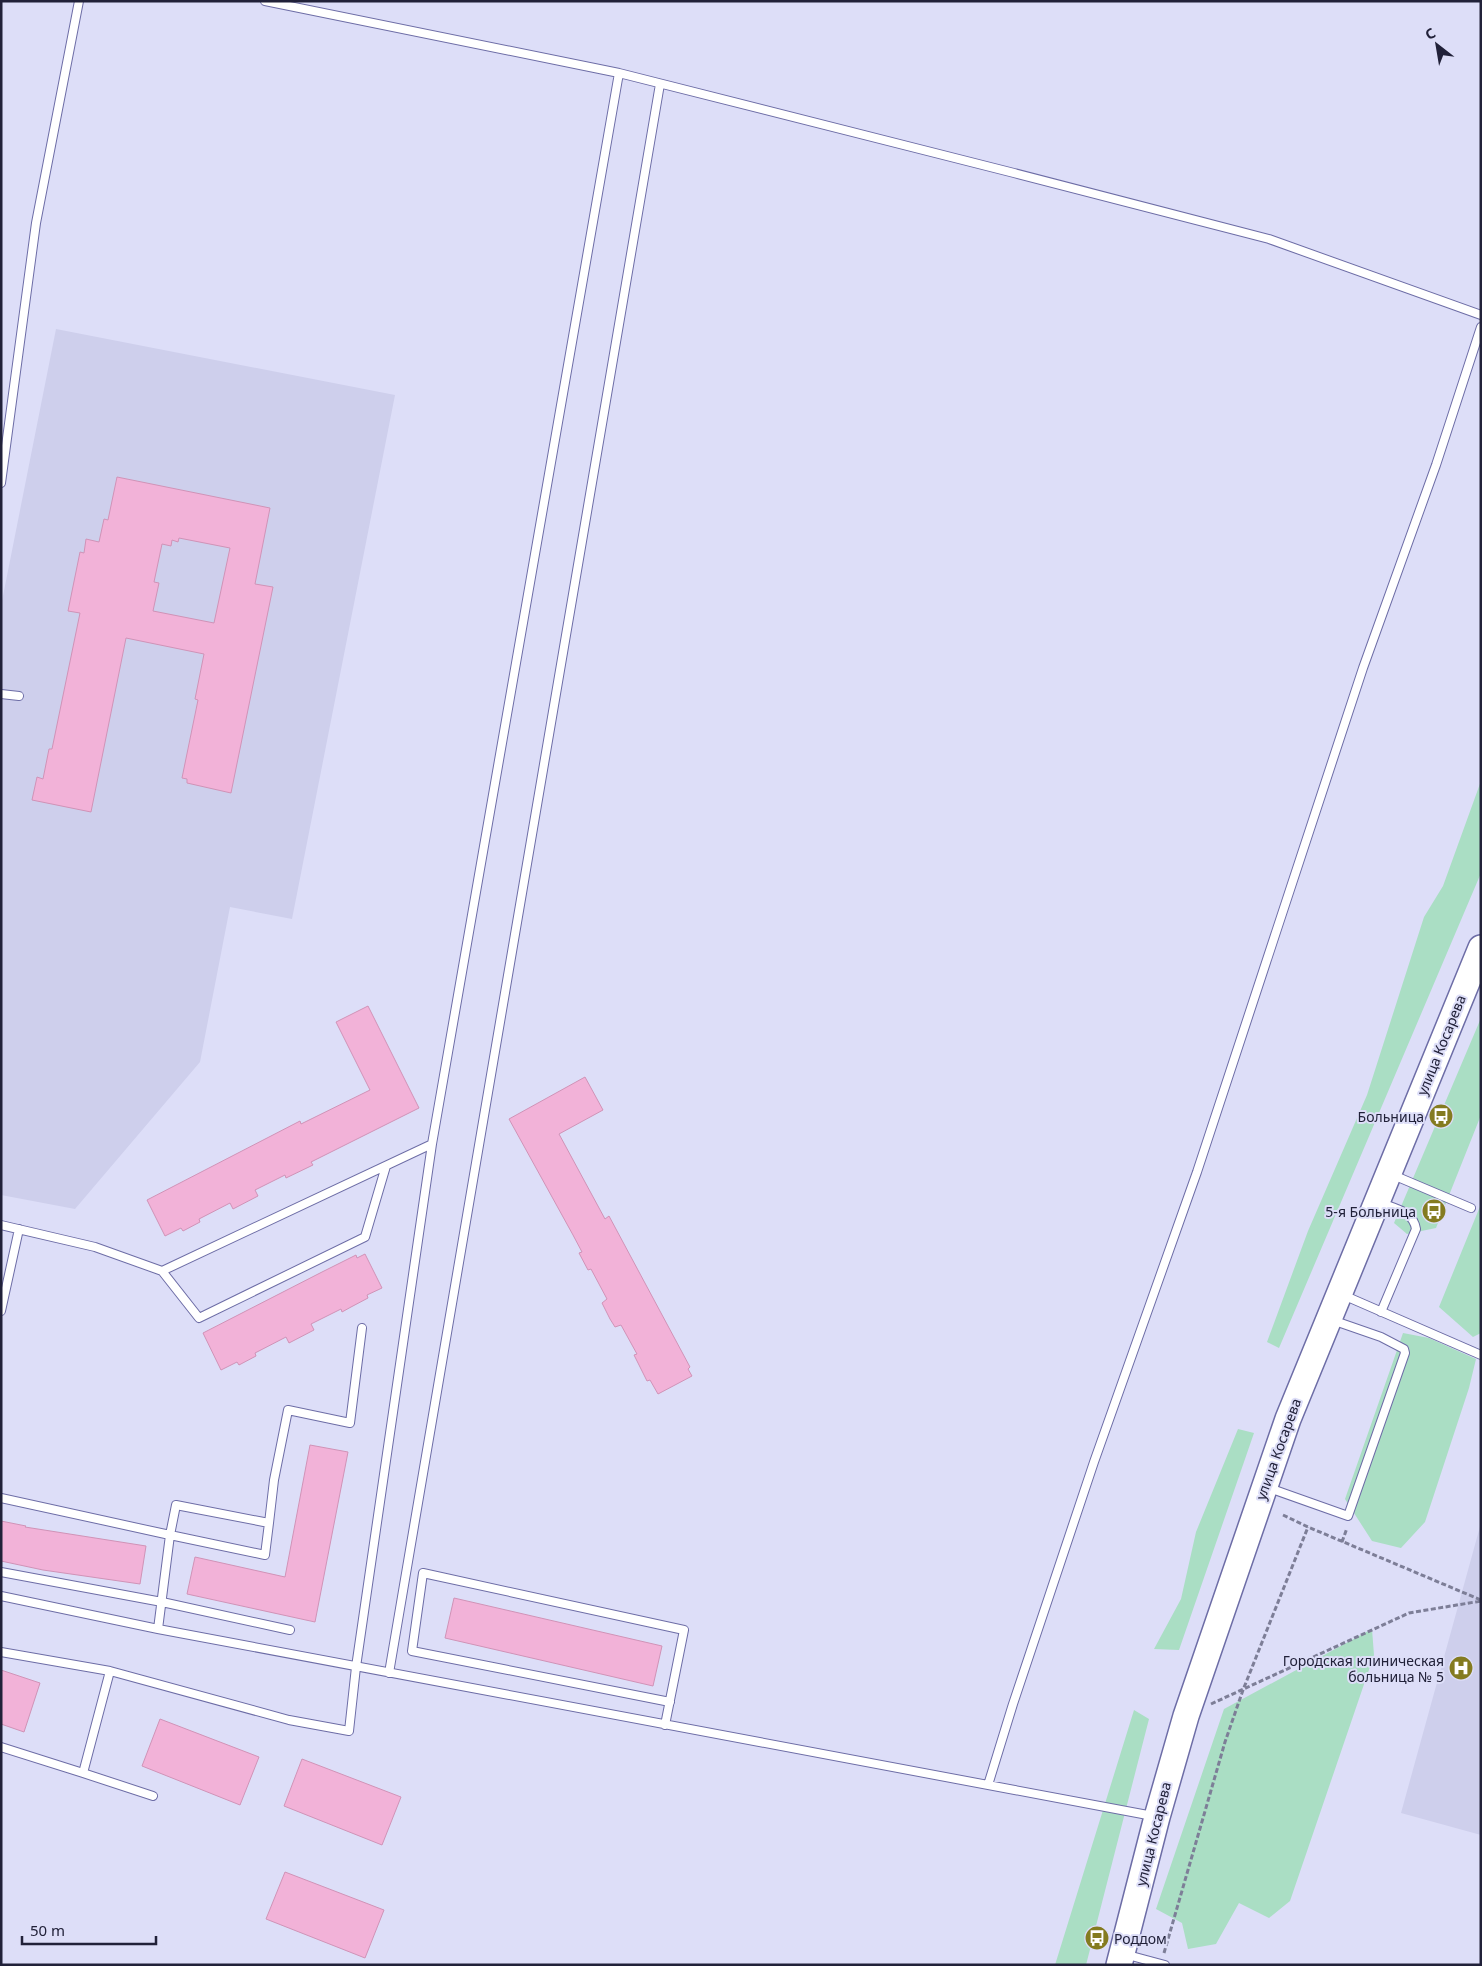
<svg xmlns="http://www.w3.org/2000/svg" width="1482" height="1966" font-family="'Noto Sans',sans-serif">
	<rect width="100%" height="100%" fill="#dddef8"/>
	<path fill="#cecfec" d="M56,329l339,66 -103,524 -62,-12 -30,155 -125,147 -74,-14v-589z
		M1481,1523v312l-80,-22z"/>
	<path fill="#aadec4" d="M1481,781v92l-202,475 -12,-6 41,-111 59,-136 57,-178 19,-31z
		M1481,1018v97l-45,113 -29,6 -13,-11z
		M1481,1204v129l-8,4 -34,-30z
		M1403,1333l26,5 47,21 -7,29 -44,134 -24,26 -29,-7 -27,-42z
		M1238,1429l16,4 -75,217 -25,-1 27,-50 15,-67z
		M1372,1629l2,26 -84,246 -21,17 -30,-15 -23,41 -28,5 -6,-26 -26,-14 68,-200z
		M1134,1710l15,9 -63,246h-31z"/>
	<path fill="#f2b2d8" stroke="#d093b7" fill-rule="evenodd" d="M117,477l153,31 -15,76 18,3 -42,206 -44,-10v-4l-5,-1 16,-78 -3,-1 9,-45 -78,-16 -35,174 -59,-12 5,-23 6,2 6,-30h3l28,-136 -12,-2 12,-59 4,1 2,-14 13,3 5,-23 4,1zM179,538l51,10 -16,75 -61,-12 6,-28 -5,-1 8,-38 9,2 1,-6 6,2z
		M368,1006l51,102 -108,54 2,3 -27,13 -1,-3 -30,15 3,6 -25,13 -3,-6 -31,16 1,3 -17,9 -2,-3 -16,8 -18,-36 153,-79 1,3 69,-34 -34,-68z
		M585,1077l18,33 -44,24 46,85 4,-3 81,151 -2,2 4,7 -34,18 -8,-14 -3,1 -13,-26 3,-1 -16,-29 -6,2 -5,-8 -8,-16 5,-4 -16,-30 -3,1 -9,-17 3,-1 -9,-17 -64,-116z
		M365,1254l17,34 -15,7 1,3 -17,9 -9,5 -1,-3 -30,15 3,6 -25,13 -3,-6 -31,16 1,3 -17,9 -2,-3 -16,8 -18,-37 119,-61 34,-17 1,3z
		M310,1445l38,7 -33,170 -128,-28 8,-37 90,20z
		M1,1521l25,5 -1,1 121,19 -6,38 -97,-14 -42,-9z
		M454,1598l208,48 -9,40 -208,-48z
		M1,1670l39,13 -16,49 -23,-8z
		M160,1719l99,38 -19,48 -98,-39z
		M302,1759l99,38 -19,48 -98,-39z
		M285,1872l99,38 -19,48 -99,-39z"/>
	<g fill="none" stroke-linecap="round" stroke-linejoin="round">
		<defs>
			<path id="lane" d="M265,1l354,72 395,100 255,66 212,76
				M1,483l35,-260 43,-222
				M1,694l18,2
				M432,1144l187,-1071
				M1393,1175l78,33
				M1381,1203c15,6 32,8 35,26l-35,83
				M1,1225l94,22 67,24 37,47 166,-81 21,-71
				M1343,1295l138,60
				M1,1311l18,-82
				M1269,1488l79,28 57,-163 -1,-4 -23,-12 -49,-17
				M1,1498l169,37 -12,94
				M269,1523l-4,32 -95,-20 6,-30 93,18 5,-43 14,-70 62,13 12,-95
				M1,1572l161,30 128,28
				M1,1596l157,33 995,187
				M1,1652l109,19 179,49 60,11 7,-64 76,-523 -270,127
				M389,1673l271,-1589
				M665,1725l19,-95 -261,-57 -11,78 258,51
				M1,1747l82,26 27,-102
				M83,1773l70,23
				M988,1785l25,-81 81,-242 103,-290 166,-504 73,-203 45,-138
				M1124,1954l41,11"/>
			<path id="primary" d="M1119,1965l38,-148 29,-101 102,-297 193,-471"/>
		</defs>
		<use href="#lane" stroke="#6d6da6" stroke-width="10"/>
		<use href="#primary" stroke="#6d6da6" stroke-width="28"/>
		<path stroke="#7d7e97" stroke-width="3" stroke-dasharray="5 2.5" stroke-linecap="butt" d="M1283,1515l25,12 173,73
			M1342,1542l5,-14
			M1211,1704l198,-91 72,-12
			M1164,1953l61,-211 18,-52 65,-163"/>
		<use href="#lane" stroke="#fff" stroke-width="8"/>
		<use href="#primary" stroke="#fff" stroke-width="25"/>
	</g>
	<defs>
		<symbol id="bus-disc" viewBox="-11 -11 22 22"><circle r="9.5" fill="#847b20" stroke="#dddef8"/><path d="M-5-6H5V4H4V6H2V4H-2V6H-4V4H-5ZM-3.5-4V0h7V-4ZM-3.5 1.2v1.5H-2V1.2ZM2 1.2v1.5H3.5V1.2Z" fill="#fff"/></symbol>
		<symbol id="hospital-disc" viewBox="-11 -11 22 22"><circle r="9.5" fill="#847b20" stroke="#dddef8"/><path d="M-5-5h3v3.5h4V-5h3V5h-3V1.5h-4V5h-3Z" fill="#fff"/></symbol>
	</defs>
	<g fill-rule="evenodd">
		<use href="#bus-disc" x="1427" y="1102" width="28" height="28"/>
		<use href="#bus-disc" x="1420" y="1197" width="28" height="28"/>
		<use href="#hospital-disc" x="1447" y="1654" width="28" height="28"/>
		<use href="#bus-disc" x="1083" y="1924" width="28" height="28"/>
	</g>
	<g text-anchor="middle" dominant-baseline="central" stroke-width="4" stroke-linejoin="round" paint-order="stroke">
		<g font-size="14" fill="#212139" stroke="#dddef8">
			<text transform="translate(1441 1045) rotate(-68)">улица Косарева</text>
			<text transform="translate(1278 1449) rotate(-70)">улица Косарева</text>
			<text transform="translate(1153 1834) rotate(-76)">улица Косарева</text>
		</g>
		<g font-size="14" fill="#212139" stroke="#dddef8" text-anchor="end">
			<text x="1424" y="1116">Больница</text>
			<text x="1416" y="1211">5-я Больница</text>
			<text x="1444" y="1660">Городская клиническая<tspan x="1444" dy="16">больница № 5</tspan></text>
			<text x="1114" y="1938" text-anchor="start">Роддом</text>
		</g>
	</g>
	<rect width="1482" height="1966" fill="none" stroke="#212139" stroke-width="5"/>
	<g transform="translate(1437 45) rotate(329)" stroke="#dddef8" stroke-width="4" paint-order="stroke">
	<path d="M0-4L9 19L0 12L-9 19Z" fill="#212139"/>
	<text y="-8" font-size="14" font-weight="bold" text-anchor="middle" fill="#212139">С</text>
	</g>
	<path d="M22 1936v8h134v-8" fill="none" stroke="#212139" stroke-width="2.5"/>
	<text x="30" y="1936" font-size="15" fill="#212139" stroke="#dddef8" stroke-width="4" paint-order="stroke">50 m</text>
</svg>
